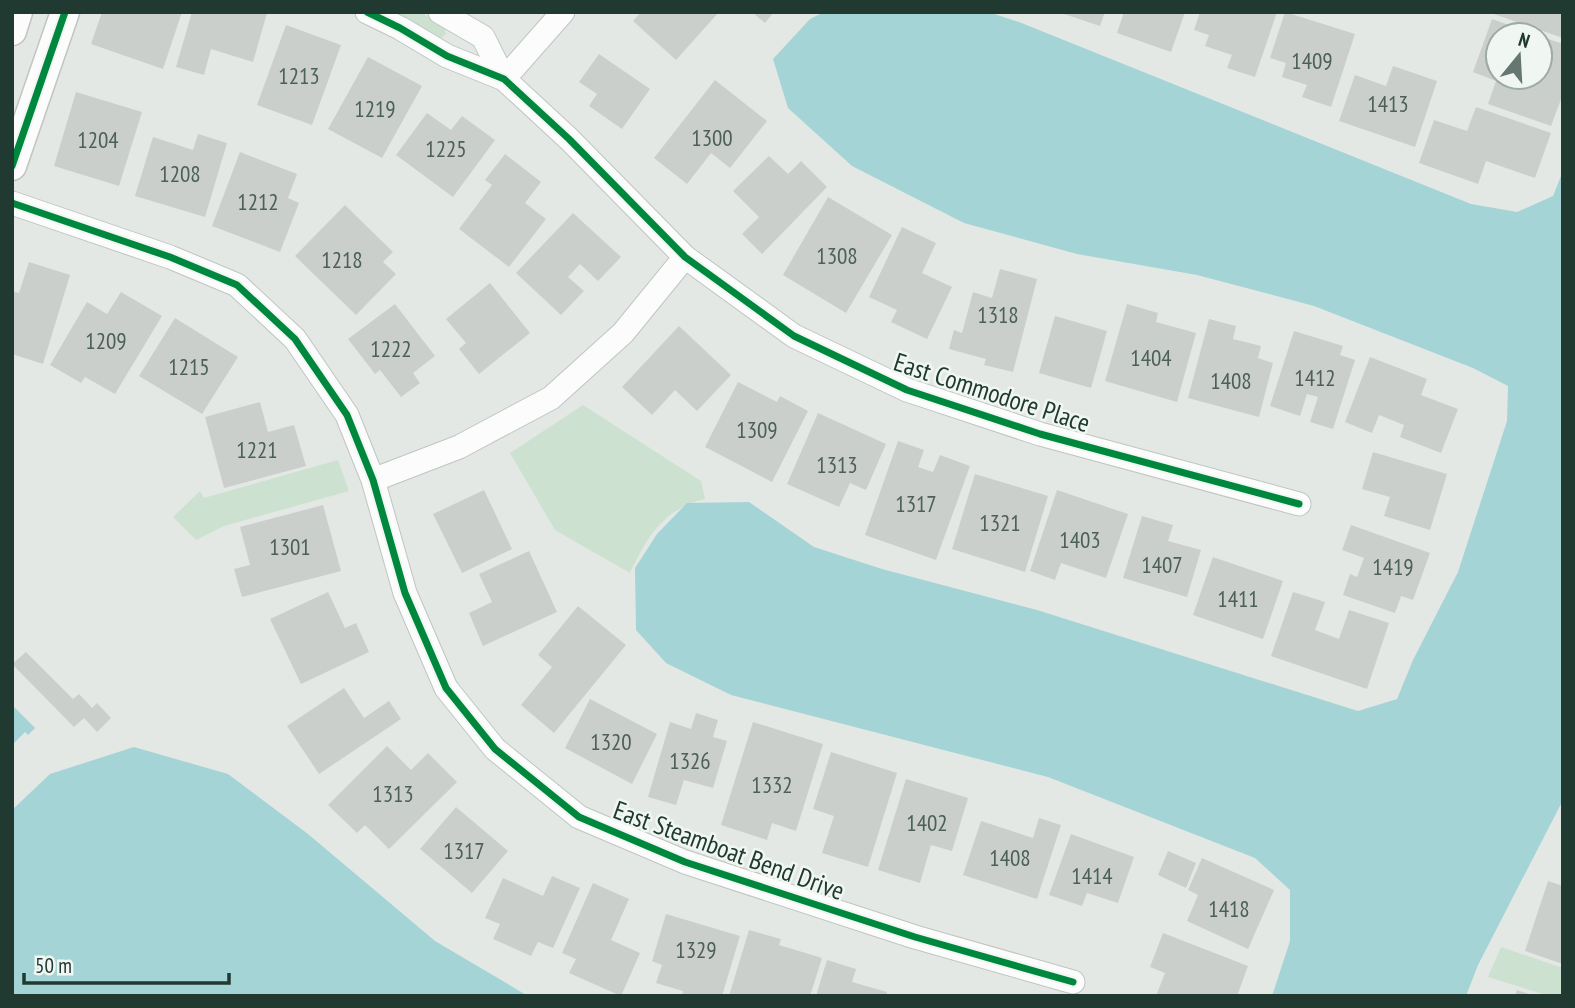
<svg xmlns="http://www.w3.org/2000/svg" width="1575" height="1008" font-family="'PT Sans Narrow',sans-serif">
	<rect width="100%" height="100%" fill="#e3e8e5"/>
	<path fill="#cce1d0" d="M395,12h25l24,14 2,8 -5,4 -5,-2z
		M583,405l118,76 4,18c-41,9 -58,38 -75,74l-75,-43 -45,-77z
		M338,460l11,31 -125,35 -28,14 -23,-23 27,-26 4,7z
		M1501,947l62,21v28h-14l-61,-19z"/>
	<path fill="#a4d4d5" d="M824,12h164l31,10 452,182 46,8 36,-16 10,-25v629l-85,165 -12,31h-194l18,-55v-51l-35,-32 -207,-81 -317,-82 -65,-32 -30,-33 -1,-62 22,-34 30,-31 62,-1 65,45 68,22 155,41 321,101 39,-12 16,-39 45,-88 49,-151 1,-35 -35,-18 -159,-62 -117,-31 -120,-21 -113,-31 -112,-57 -64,-58 -15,-49 37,-40z
		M12,705l23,23 -7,7 -3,-3 -13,13z
		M134,747l94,27 80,60 127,107 93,55h-516v-186l38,-36z"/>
	<path fill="#cacfcc" d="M102,12h80l-19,57 -72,-25z
		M192,12l75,1 -14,49 -42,-13 -7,26 -28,-8z
		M641,12h78l-43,48 -43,-39z
		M752,12h22l-9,11z
		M1058,12h47l-5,14z
		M1124,12h61l-14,40 -54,-19z
		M1200,12h77l-22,65 -28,-9 5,-13 -27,-9 4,-11 -15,-5z
		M1285,12l70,22 -24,73 -29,-10 5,-12 -25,-8 4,-14 -16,-5z
		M1491,12h72v26l-72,-25z
		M1492,19l45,16h-39v42h42v-41l23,8v50l-12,32 -63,-22 8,-23 -23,-9z
		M286,25l55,20 -29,80 -55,-20z
		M599,54l51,35 -28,40 -33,-23 8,-12 -18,-12z
		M368,57l54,29 -40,72 -54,-29z
		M1393,66l44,15 -22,66 -76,-26 16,-46 31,11z
		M715,80l52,41 -37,47 -19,-15 -24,31 -33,-26z
		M76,92l66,20 -23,74 -65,-20z
		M1476,107l75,26 -16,45 -49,-17 -8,23 -59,-21 15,-43 33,11z
		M427,113l24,17 11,-14 33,24 -42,57 -57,-42z
		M198,134l29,9 -22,74 -70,-21 18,-59 40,13z
		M240,152l57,22 -9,24 11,5 -19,49 -68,-26z
		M505,154l36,28 -16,21 21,16 -37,48 -50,-38 33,-44 -7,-5z
		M769,156l19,18 13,-13 26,26 -65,67 -20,-20 17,-17 -26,-26z
		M828,197l64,38 -46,78 -63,-38z
		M345,205l48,47 -10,10 13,12 -40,41 -61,-59z
		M573,213l48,44 -23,24 -18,-17 -12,13 16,14 -23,24 -45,-42z
		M902,227l34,16 -14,30 30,14 -25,52 -36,-17 6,-12 -28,-13z
		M29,262l41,13 -27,89 -31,-10v-63l7,2z
		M1000,269l37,10 -24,93 -29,-7 2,-6 -37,-10 5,-19 8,3 11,-41 19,6z
		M490,283l40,50 -51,41 -20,-25 7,-6 -20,-24z
		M121,292l41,24 -47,78 -30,-17 -4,6 -31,-18 37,-63 20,12z
		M395,304l40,52 -22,17 7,10 -19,14 -21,-27 -5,4 -27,-35z
		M1127,304l31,9 -2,9 40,11 -19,69 -72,-21z
		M1055,316l52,15 -16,57 -52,-15z
		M175,318l63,39 -36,57 -63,-38z
		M1209,319l27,7 -3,13 28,7 -3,12 15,5 -14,54 -71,-19z
		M679,326l52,49 -34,36 -22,-21 -23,25 -30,-28z
		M1294,331l49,15 -3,9 15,5 -22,69 -23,-7 8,-25 -11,-3 -7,22 -30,-10z
		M1370,357l57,22 -6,16 37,14 -17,44 -41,-16 4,-12 -25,-10 -7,18 -27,-11z
		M738,382l39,20 3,-6 28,15 -36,71 -67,-35z
		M260,402l8,30 26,-7 12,41 -82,22 -19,-71z
		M818,413l68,31 -20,46 -16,-7 -11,24 -52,-23z
		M898,441l26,9 -6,17 15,5 7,-17 30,11 -34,94 -71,-25z
		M1373,452l74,22 -17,56 -46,-14 6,-19 -28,-8z
		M975,474l73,22 -23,76 -73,-23z
		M484,490l28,59 -50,24 -29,-59z
		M1057,490l71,24 -22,64 -45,-15 -6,17 -25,-9z
		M323,505l18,66 -99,26 -8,-28 16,-4 -10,-38z
		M1142,516l31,9 -5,16 33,9 -14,47 -64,-19z
		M1351,525l79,28 -17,47 -12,-4 -6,17 -52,-18 7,-21 7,3 7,-19 -22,-8z
		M529,551l28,61 -74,34 -14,-33 23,-11 -13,-28z
		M1213,557l70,24 -20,58 -70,-24z
		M328,592l17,36 11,-5 13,29 -68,32 -31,-65z
		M1293,592l32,10 -10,28 24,9 10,-29 40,13 -22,66 -96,-33z
		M578,606l48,39 -72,88 -33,-28 31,-38 -14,-12z
		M26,652l47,47 6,-5 13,14 5,-5 14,15 -14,14 -13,-14 -10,9 -62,-63z
		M344,688l20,30 25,-17 12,18 -82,55 -32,-48z
		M590,699l67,35 -25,50 -67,-36z
		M696,713l22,7 -5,17 14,4 -14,47 -29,-8 -8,25 -28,-8 22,-75 21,7z
		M753,722l70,22 -27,87 -24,-8 -5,17 -46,-15z
		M387,746l24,24 17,-17 29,29 -68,67 -24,-24 -8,8 -29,-28z
		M831,752l66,21 -29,94 -46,-14 12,-37 -21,-7z
		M906,779l62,19 -16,53 -21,-6 -11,38 -42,-13z
		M456,807l52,44 -36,42 -52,-44z
		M1039,818l22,7 -24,74 -74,-24 18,-54 52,17z
		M1071,834l63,23 -16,46 -31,-10 -5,13 -33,-11z
		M1168,851l28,12 -10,25 -28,-13z
		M1202,858l72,32 -26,59 -61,-28 11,-26 -10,-5z
		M552,876l28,12 -27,60 -15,-6 -7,14 -38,-17 7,-15 -15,-6 18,-40 40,18z
		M1548,881l15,5v78l-38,-13z
		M593,883l36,16 -18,41 29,13 -19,43 -52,-23 7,-14 -14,-6z
		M666,914l74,22 -18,60h-40l1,-5 -27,-8 6,-18 -10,-4z
		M749,930l32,9 -2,6 43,13 -12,38h-81z
		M1163,933l85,33 -11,30h-81l9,-23 -15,-6z
		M827,960l29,9 -4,13 35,10 -1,4h-70z
		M1517,990l15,5v1h-17z"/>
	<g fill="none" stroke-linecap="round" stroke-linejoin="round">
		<defs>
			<path id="minor" d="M367,12l33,16 47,28 57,23 65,60 116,118 109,79 113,54 133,44 259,70
				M440,12l43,25 21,42
				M504,79l59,-67
				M12,203l158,54 67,28 58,54 52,76 26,65 32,113 41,95 49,61 84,68 106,45 230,75 158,45
				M373,480l86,-33 92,-49 72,-65 62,-76"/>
			<path id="tertiary" d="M12,31l6,-19
				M12,166l53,-154"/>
		</defs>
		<use href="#minor" stroke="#c0c5c2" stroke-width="25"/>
		<use href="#tertiary" stroke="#c0c5c2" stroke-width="31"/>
		<use href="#minor" stroke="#fbfcfb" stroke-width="23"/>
		<use href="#tertiary" stroke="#fbfcfb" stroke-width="28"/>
		<defs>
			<path id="cycleway" d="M367,12l33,16 47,28 57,23 65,60 116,118 109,79 113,54 133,44 259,70
				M12,166l53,-154
				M12,203l158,54 67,28 58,54 52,76 26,65 32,113 41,95 49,61 84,68 106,45 230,75 158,45"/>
		</defs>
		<use href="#cycleway" stroke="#f0f7f3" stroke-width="11"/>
		<use href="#cycleway" stroke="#00873e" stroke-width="7"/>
	</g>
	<g text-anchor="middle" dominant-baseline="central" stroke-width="5" stroke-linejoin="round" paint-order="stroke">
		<g font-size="23" fill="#4c6058">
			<text x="1312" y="60">1409</text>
			<text x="299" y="75">1213</text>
			<text x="1388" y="103">1413</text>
			<text x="375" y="108">1219</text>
			<text x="712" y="137">1300</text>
			<text x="98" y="139">1204</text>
			<text x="446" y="148">1225</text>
			<text x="180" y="173">1208</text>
			<text x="258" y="201">1212</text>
			<text x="837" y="255">1308</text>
			<text x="342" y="259">1218</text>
			<text x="998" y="314">1318</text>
			<text x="106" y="340">1209</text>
			<text x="391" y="348">1222</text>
			<text x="1151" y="357">1404</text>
			<text x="189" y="366">1215</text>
			<text x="1315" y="377">1412</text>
			<text x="1231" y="380">1408</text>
			<text x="757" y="429">1309</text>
			<text x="257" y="449">1221</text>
			<text x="837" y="464">1313</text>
			<text x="916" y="503">1317</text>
			<text x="1000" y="522">1321</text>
			<text x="1080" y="539">1403</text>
			<text x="290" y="546">1301</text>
			<text x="1162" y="564">1407</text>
			<text x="1393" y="566">1419</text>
			<text x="1238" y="598">1411</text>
			<text x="611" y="741">1320</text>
			<text x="690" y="760">1326</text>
			<text x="772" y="784">1332</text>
			<text x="393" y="793">1313</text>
			<text x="927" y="822">1402</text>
			<text x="464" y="850">1317</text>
			<text x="1010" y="857">1408</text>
			<text x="1092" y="875">1414</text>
			<text x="1229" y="908">1418</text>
			<text x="696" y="949">1329</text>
		</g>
		<g font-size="26" fill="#213a31" stroke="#f0f7f3">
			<text transform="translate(992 392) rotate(18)">East Commodore Place</text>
			<text transform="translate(729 850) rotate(20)">East Steamboat Bend Drive</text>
		</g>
	</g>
	<rect width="1575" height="1008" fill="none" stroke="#213a31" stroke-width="28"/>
	<g transform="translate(1519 56) rotate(18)"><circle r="33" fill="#f0f7f3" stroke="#9daba5" stroke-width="2"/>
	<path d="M0-5L12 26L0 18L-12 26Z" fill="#657770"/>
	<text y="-10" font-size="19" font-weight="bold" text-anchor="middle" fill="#213a31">N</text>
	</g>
	<path d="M24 973v10h205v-10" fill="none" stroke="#213a31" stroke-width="3.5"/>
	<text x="35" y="973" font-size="21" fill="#213a31" stroke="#f0f7f3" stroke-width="5" paint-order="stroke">50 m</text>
</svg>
